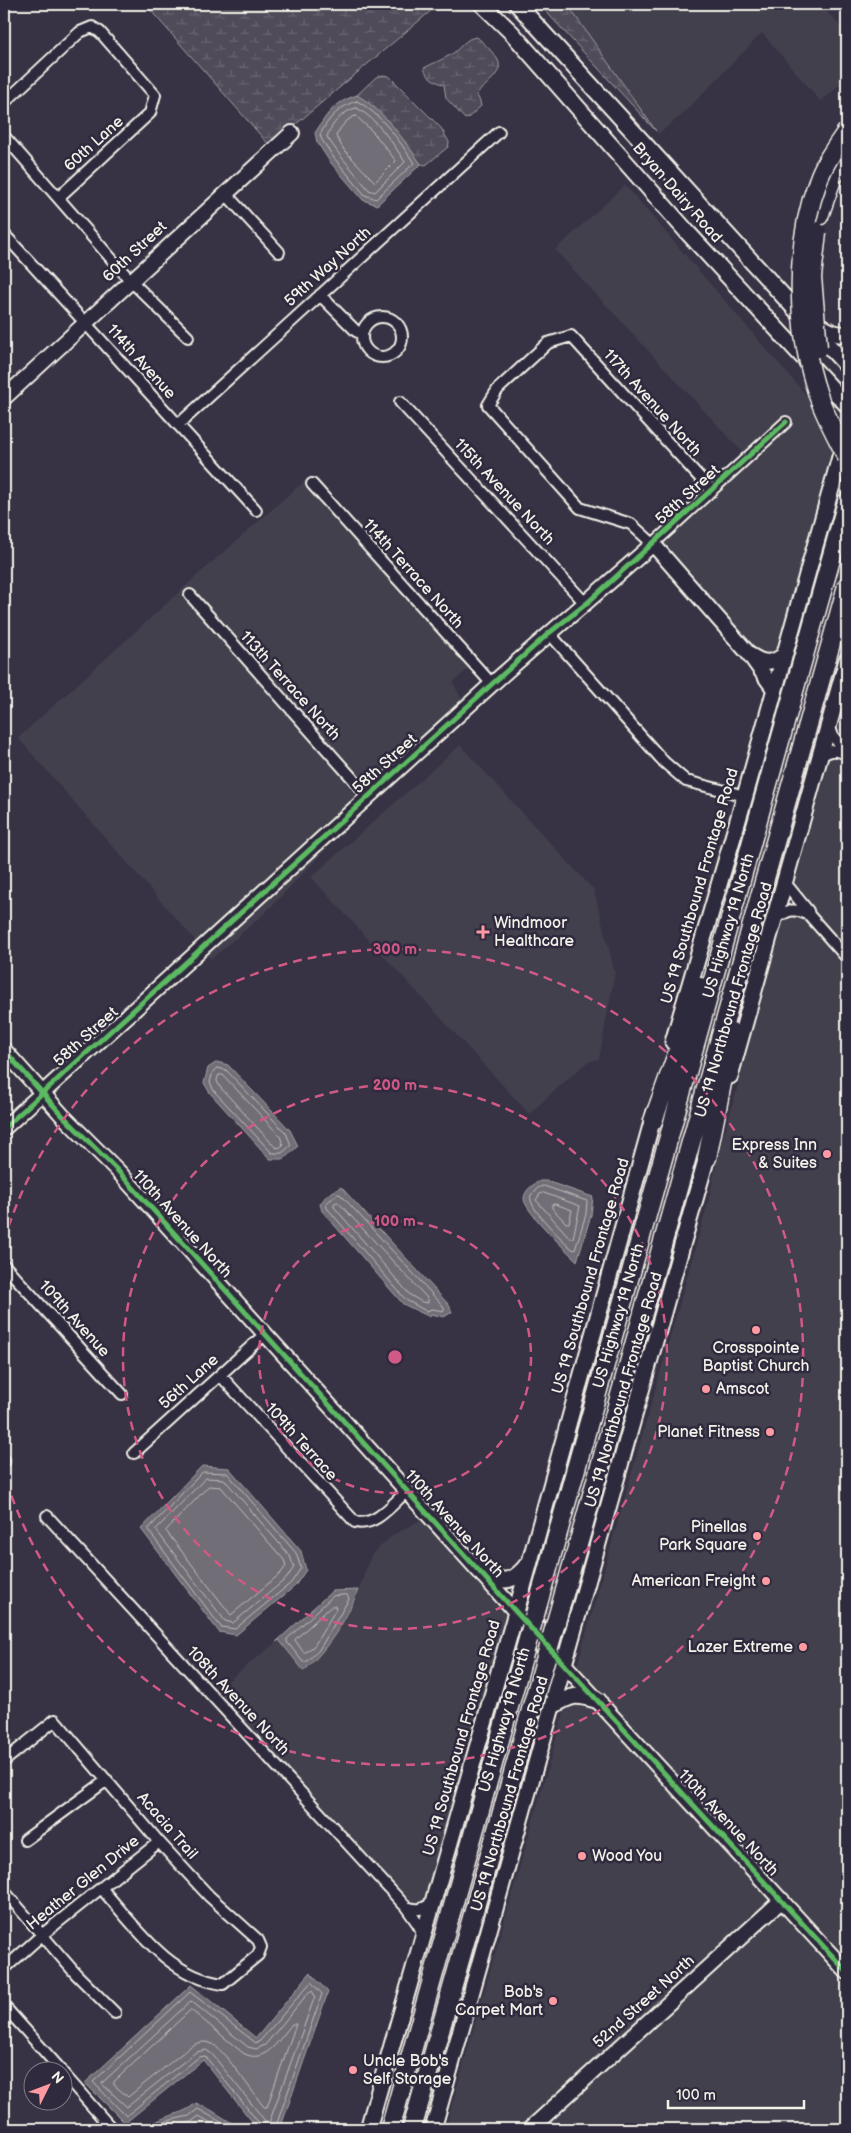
<svg xmlns="http://www.w3.org/2000/svg" width="851" height="2133" font-family="'Balsamiq Sans',sans-serif">
	<defs>
		<pattern id="wetland-marsh" width="20" height="14" patternUnits="userSpaceOnUse" patternTransform="scale(1.25)"><rect width="20" height="14" fill="#504b59"/><path d="M1 5h8M5 5V1M11 12h8M15 12V8" fill="none" stroke="#6a6571"/></pattern>
	</defs>
	<rect width="100%" height="100%" fill="#373244"/>
	<filter id="ink" filterUnits="userSpaceOnUse"><feTurbulence type="fractalNoise" baseFrequency=".02" numOctaves="2"/><feDisplacementMap in="SourceGraphic" scale="10" xChannelSelector="R" yChannelSelector="G"/><feConvolveMatrix kernelMatrix="1 2 1 2 8 2 1 2 1" color-interpolation-filters="sRGB"/></filter>
	<g filter="url(#ink)">
		<path fill="#433f4e" d="M567,4h253l27,29v45l-26,24 -59,-69 -81,83 -23,18z
			M625,185l188,218 25,42 -58,207 -12,5 -15,-7 -93,-106 133,-122 -7,-7 -42,39 -189,-204z
			M311,475l4,4 -2,-1 -8,7 165,182 -17,16 11,20 -95,86 -178,-201 -8,7 178,201 -162,149 -181,-207 183,-166z
			M847,698v47l-9,-12z
			M460,745l134,145 21,83 -16,86 -13,4 -57,51 -218,-237z
			M831,755h6l10,7v188l-32,-36 -3,-6 -18,-22z
			M390,783l-126,131 -53,45 -6,-7z
			M788,915l11,1 7,4 23,26 -2,2 20,21v995l-271,-295 131,-463 13,-57 65,-232z
			M424,1518l86,95 -80,285 -12,7 -9,-2 -194,-212 64,-51 25,30 51,-70 16,-45 22,-20z
			M570,1701l26,4 179,195 -252,229h-78l121,-425z
			M781,1907l66,73v149h-310z"/>
		<path fill="url(#wetland-marsh)" stroke="#a29ea0" d="M145,4h294l-169,142z
			M539,4h28l89,127z
			M477,37c30,28 30,30 -1,57l4,7 1,5 -13,12 -3,1 -19,-21 -2,-13c-9,-4 -17,-7 -20,-17 9,-5 18,-8 26,-13 11,-6 14,-17 27,-18z
			M383,75l6,1 52,52 8,14 -1,5 -22,18 -5,-1 -12,-16 -52,-53 19,-18z"/>
		<path fill="#726e77" stroke="#a6a2a4" d="M357,95c28,16 46,44 64,69l-44,41 -14,-5 -33,-38 -13,-20 -2,-9c13,-21 19,-30 42,-38z
			M217,1062l11,3 62,65 8,16 -14,13h-14l-60,-66 -6,-10 4,-15z
			M540,1181h6l47,16 -2,18 -14,46c-10,-10 -54,-51 -53,-63 1,-8 9,-14 16,-17z
			M341,1187l108,118 3,7 -8,5 -13,-3 -1,3 -27,-13 -81,-93 -2,-7 7,-9z
			M202,1466l27,2 72,83 5,19 -11,16 -59,49 -17,-3 -78,-103z
			M358,1590c-11,30 -31,59 -54,81l-25,-31 -3,2 56,-51z
			M310,1973l18,19 -48,137h-22l-55,-69 -78,63 -40,-40 106,-98 65,53z
			M196,2103l15,7 29,18 -86,1v-6c16,-10 27,-7 42,-20z"/>
		<g fill="none" stroke-linecap="round" stroke-linejoin="round">
			<path stroke="#c0bdbb" stroke-width="1" d="M357,101c24,13 42,39 57,62l-38,36 -11,-4 -31,-37 -12,-18 -2,-5c7,-16 21,-30 37,-34z
				M357,108c20,11 36,35 48,54l-30,30 -6,-2 -30,-36 -12,-17c3,-12 18,-28 30,-29z
				M356,116l17,16 23,29 -21,21 -31,-32 -8,-14c3,-7 12,-19 20,-20z
				M217,1068l9,2 60,63 5,12 -9,8h-10l-58,-62 -4,-9 3,-10z
				M219,1075h4l57,61 3,9 -4,3 -4,-1 -55,-60 -3,-6z
				M544,1186l43,15 -1,13 -11,36 -3,-1c-9,-9 -46,-42 -41,-54l7,-7z
				M544,1193l36,13 -7,32h-3l-34,-38 4,-6z
				M338,1194l3,1 103,112v4l-12,-2 -6,2 -20,-11 -79,-92 -1,-4z
				M338,1202l90,97v4l-6,-1 -12,-7 -76,-88v-3z
				M555,1204l17,6 -3,13h-3l-14,-15v-3z
				M203,1472l24,1 69,80 5,15 -10,15 -56,46 -14,-2 -73,-97z
				M206,1478l18,1 66,77 4,11 -7,11 -54,45 -8,-2 -69,-91z
				M209,1486l12,1 63,73 2,6 -5,7 -50,42 -65,-84z
				M347,1595l2,4 -30,51 -13,12h-3l-16,-20v-3l46,-43z
				M332,1606h3l1,3 -22,37 -10,7 -9,-13z
				M312,1991l3,5 -46,127 -3,-1 -54,-68 -6,-4 -10,2 -69,55 -25,-23 1,-2 88,-81 57,46 8,2 9,-4 44,-53z
				M191,2010l52,43c22,13 37,-15 49,-29h4l-29,83h-3c-11,-14 -38,-54 -50,-62 -8,-5 -16,-3 -23,1l-63,51 -14,-12v-3z
				M159,2129l1,-3 7,-5 22,-5 9,-7 35,20
				M166,2129l25,-7 8,-6 23,13
				M261,2129l-1,-5 -55,-68 -6,1 -73,59 -33,-34 97,-90 66,51 4,-2 51,-59 11,12 -47,135"/>
			<defs>
				<path id="street" d="M4,103l76,-71 12,-5 8,5 55,63 -5,18 -91,84
					M4,136l126,144 58,57
					M225,193l54,59
					M4,234l252,276
					M320,295l36,36 6,3
					M362 337a20 20 0 1 1 40 0a20 20 0 1 1-40 0Z
					M400,402l186,202
					M178,425l321,-293
					M312,484l180,200
					M712,491l-141,-155 -23,7 -50,46 -10,16 92,103 51,16 22,20 133,-122
					M190,595l178,201
					M549,633l115,129 22,19 59,15
					M829,725l4,11 14,18
					M819,757c11,-7 17,-9 28,-2
					M786,884l22,27 1,4 38,43
					M776,918c13,-9 19,-10 33,-3
					M4,1265l118,129
					M220,1375l135,147c21,5 37,-18 52,-31
					M134,1453l131,-119
					M4,1460v2
					M47,1516l359,391 12,17 6,12
					M4,1761l51,-41 104,122 50,54 49,44 3,7 -3,8 -35,29c-56,-8 -86,-56 -122,-96
					M25,1840l82,-60
					M4,1891l72,83 39,39
					M406,1907c12,4 17,3 28,-6
					M4,1969l39,-35 116,-92
					M4,2006l57,64
					M62,2072l50,57"/>
				<path id="secondary" d="M4,398l288,-265
					M752,656c12,8 21,8 33,-2
					M4,1050l58,65 56,56 398,441 331,360
					M4,1128l488,-444c53,-47 108,-93 161,-140l96,110 25,35
					M530,2129l252,-229"/>
				<path id="primary" d="M482,4l30,29 177,201 158,171
					M517,4l330,362
					M813,320c10,8 21,16 34,14
					M673,1042l72,-246 102,-364
					M730,1076l117,-416
					M483,1575c22,8 30,8 45,-11
					M534,1613l6,25 13,37v17
					M553,1706c20,-12 23,-12 46,-5
					M368,2129l148,-517 139,-501
					M433,2129l277,-983"/>
				<path id="highway" d="M819,216l13,-37 15,-24
					M653,1121l48,-134
					M707,1158l25,-125
					M559,1529l288,-1027
					M581,1534l266,-948
					M390,2129l110,-390
					M412,2129l109,-384"/>
			</defs>
			<use href="#street" stroke="#f4f1e8" stroke-width="14"/>
			<use href="#secondary" stroke="#f4f1e8" stroke-width="18"/>
			<use href="#primary" stroke="#f4f1e8" stroke-width="19"/>
			<use href="#highway" stroke="#f4f1e8" stroke-width="21"/>
			<use href="#street" stroke="#2f2a3d" stroke-width="10"/>
			<use href="#secondary" stroke="#2f2a3d" stroke-width="14"/>
			<use href="#primary" stroke="#2f2a3d" stroke-width="15"/>
			<use href="#highway" stroke="#2f2a3d" stroke-width="18"/>
			<defs>
				<path id="highway-bridge" d="M847,131c-11,16 -23,32 -29,50 -24,64 -22,149 0,214 7,21 19,42 29,62
					M817,232l-5,45 6,71
					M500,1739l59,-210
					M521,1745l60,-211"/>
			</defs>
			<use href="#highway-bridge" stroke="#f4f1e8" stroke-width="21" stroke-linecap="butt"/>
			<use href="#highway-bridge" stroke="#2f2a3d" stroke-width="18"/>
			<defs>
				<path id="cycleway" d="M4,1050l58,65 56,56 398,441 331,360
					M4,1128l488,-444 57,-51 37,-29 200,-182"/>
			</defs>
			<use href="#cycleway" stroke="#2f2a3d" stroke-width="8"/>
			<use href="#cycleway" stroke="#5cba63" stroke-width="5"/>
		</g>
	</g>
	<g fill="none" stroke="#d15985" stroke-width="2.5" stroke-dasharray="9 6">
		<circle cx="395" cy="1357" r="136"/>
		<circle cx="395" cy="1357" r="272"/>
		<path d="M4 1241A408 408 0 1 1 4 1473"/>
	</g>
	<g fill="#ff9aa2" stroke="#2f2a3d" stroke-width="2">
		<path d="M480.5 924.5h5v5h5v5h-5v5h-5v-5h-5v-5h5z"/>
		<circle cx="827" cy="1154" r="5"/>
		<circle cx="756" cy="1330" r="5"/>
		<circle cx="706" cy="1389" r="5"/>
		<circle cx="770" cy="1432" r="5"/>
		<circle cx="757" cy="1536" r="5"/>
		<circle cx="766" cy="1581" r="5"/>
		<circle cx="803" cy="1647" r="5"/>
		<circle cx="582" cy="1856" r="5"/>
		<circle cx="553" cy="2001" r="5"/>
		<circle cx="353" cy="2070" r="5"/>
	</g>
	<g text-anchor="middle" dominant-baseline="central" stroke-width="5" stroke-linejoin="round" paint-order="stroke">
		<g font-size="16" fill="#f4f1e8" stroke="#2f2a3d">
			<text transform="translate(94 144) rotate(-42)">60th Lane</text>
			<text transform="translate(677 193) rotate(49)">Bryan Dairy Road</text>
			<text transform="translate(135 252) rotate(-43)">60th Street</text>
			<text transform="translate(328 267) rotate(-42)">59th Way North</text>
			<text transform="translate(141 362) rotate(48)">114th Avenue</text>
			<text transform="translate(652 403) rotate(48)">117th Avenue North</text>
			<text transform="translate(504 492) rotate(47)">115th Avenue North</text>
			<text transform="translate(688 495) rotate(-42)">58th Street</text>
			<text transform="translate(413 574) rotate(48)">114th Terrace North</text>
			<text transform="translate(290 686) rotate(48)">113th Terrace North</text>
			<text transform="translate(385 764) rotate(-42)">58th Street</text>
			<text transform="translate(700 886) rotate(-74)">US 19 Southbound Frontage Road</text>
			<text transform="translate(729 926) rotate(-74)">US Highway 19 North</text>
			<text transform="translate(734 1000) rotate(-74)">US 19 Northbound Frontage Road</text>
			<text transform="translate(86 1037) rotate(-42)">58th Street</text>
			<text transform="translate(182 1224) rotate(48)">110th Avenue North</text>
			<text transform="translate(591 1276) rotate(-74)">US 19 Southbound Frontage Road</text>
			<text transform="translate(619 1316) rotate(-74)">US Highway 19 North</text>
			<text transform="translate(74 1319) rotate(48)">109th Avenue</text>
			<text transform="translate(189 1382) rotate(-42)">56th Lane</text>
			<text transform="translate(624 1390) rotate(-74)">US 19 Northbound Frontage Road</text>
			<text transform="translate(301 1442) rotate(48)">109th Terrace</text>
			<text transform="translate(454 1524) rotate(48)">110th Avenue North</text>
			<text transform="translate(238 1701) rotate(47)">108th Avenue North</text>
			<text transform="translate(505 1720) rotate(-74)">US Highway 19 North</text>
			<text transform="translate(462 1738) rotate(-74)">US 19 Southbound Frontage Road</text>
			<text transform="translate(510 1794) rotate(-74)">US 19 Northbound Frontage Road</text>
			<text transform="translate(728 1823) rotate(47)">110th Avenue North</text>
			<text transform="translate(167 1826) rotate(49)">Acacia Trail</text>
			<text transform="translate(83 1883) rotate(-39)">Heather Glen Drive</text>
			<text transform="translate(644 2002) rotate(-42)">52nd Street North</text>
		</g>
		<g font-size="16" fill="#f4f1e8" stroke="#2f2a3d" text-anchor="end">
			<text x="494" y="923" text-anchor="start">Windmoor<tspan x="494" dy="18">Healthcare</tspan></text>
			<text x="817" y="1145">Express Inn<tspan x="817" dy="18">&amp; Suites</tspan></text>
			<text x="756" y="1348" text-anchor="middle">Crosspointe<tspan x="756" dy="18">Baptist Church</tspan></text>
			<text x="716" y="1389" text-anchor="start">Amscot</text>
			<text x="760" y="1432">Planet Fitness</text>
			<text x="747" y="1527">Pinellas<tspan x="747" dy="18">Park Square</tspan></text>
			<text x="756" y="1581">American Freight</text>
			<text x="793" y="1647">Lazer Extreme</text>
			<text x="592" y="1856" text-anchor="start">Wood You</text>
			<text x="543" y="1992">Bob's<tspan x="543" dy="18">Carpet Mart</tspan></text>
			<text x="363" y="2061" text-anchor="start">Uncle Bob's<tspan x="363" dy="18">Self Storage</tspan></text>
		</g>
	</g>
	<circle cx="395" cy="1357" r="8" fill="#d15985" stroke="#2f2a3d" stroke-width="2.5"/>
	<g font-size="15" text-anchor="middle" font-weight="bold" fill="#d15985" stroke="#2f2a3d" stroke-width="5" stroke-linejoin="round" paint-order="stroke">
		<text x="395" y="954">300 m</text>
		<text x="395" y="1090">200 m</text>
		<text x="395" y="1226">100 m</text>
	</g>
	<rect width="851" height="2133" fill="none" stroke="#2f2a3d" stroke-width="20"/>
	<rect x="10" y="10" width="831" height="2113" fill="none" stroke="#f4f1e8" stroke-width="2" filter="url(#ink)"/>
	<g transform="translate(48 2086) rotate(48)"><circle r="24" fill="#2f2a3d" stroke="#7e7a81"/>
	<path d="M0-4L9 19L0 12L-9 19Z" fill="#ff9aa2"/>
	<text y="-8" font-size="14" font-weight="bold" text-anchor="middle" fill="#f4f1e8">N</text>
	</g>
	<path d="M668 2100v8h136v-8" fill="none" stroke="#f4f1e8" stroke-width="2.5"/>
	<text x="676" y="2100" font-size="15" fill="#f4f1e8" stroke="#2f2a3d" stroke-width="4" paint-order="stroke">100 m</text>
</svg>
